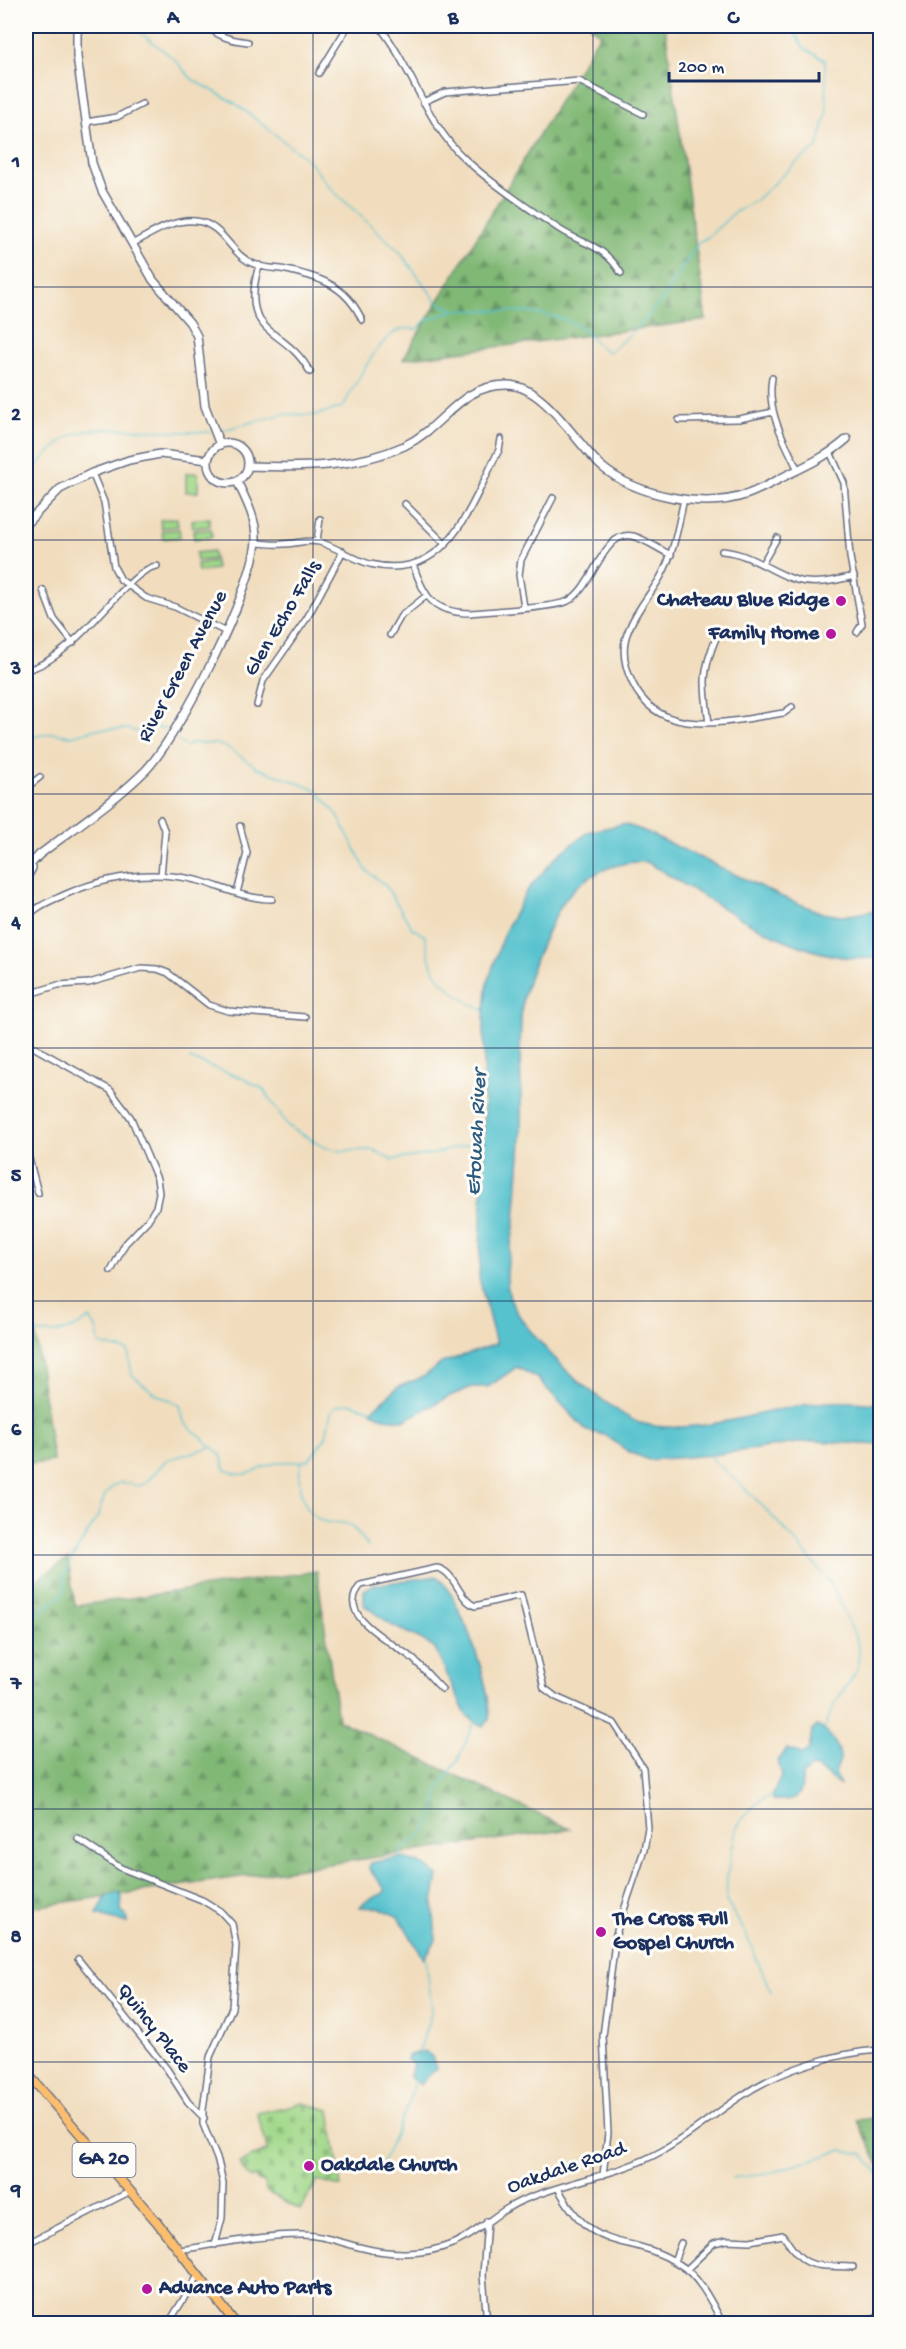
<svg xmlns="http://www.w3.org/2000/svg" width="906" height="2349" font-family="'Gochi Hand',sans-serif">
	<defs>
		<pattern id="forest-firs" width="22" height="20" patternUnits="userSpaceOnUse" patternTransform="scale(1.5)"><rect width="22" height="20" fill="#80b875"/><path d="M5 1l3.5 6h-7zM16 11l3.5 6h-7z" fill="#689663"/></pattern>
		<pattern id="cemetery-stones" width="16" height="16" patternUnits="userSpaceOnUse" patternTransform="scale(1.5)"><rect width="16" height="16" fill="#a1d889"/><path d="M2 7V4a2 2 0 0 1 4 0v3zM10 15v-3a2 2 0 0 1 4 0v3z" fill="#8aba79"/></pattern>
	</defs>
	<rect width="100%" height="100%" fill="#fdfcf7"/>
	<filter id="ink" filterUnits="userSpaceOnUse"><feTurbulence type="fractalNoise" baseFrequency=".0167" numOctaves="2"/><feDisplacementMap in="SourceGraphic" scale="12" xChannelSelector="R" yChannelSelector="G"/><feConvolveMatrix kernelMatrix="1 2 1 2 8 2 1 2 1" color-interpolation-filters="sRGB"/></filter>
	<filter id="wash" filterUnits="userSpaceOnUse"><feTurbulence type="fractalNoise" baseFrequency=".008" numOctaves="4" result="noise"/><feDisplacementMap in="SourceGraphic" scale="24" xChannelSelector="R" yChannelSelector="G"/><feGaussianBlur stdDeviation="1.35" result="paint"/><feColorMatrix in="noise" values="0 0 0 0 0 0 0 0 0 0 0 0 0 0 0 0 0 1.4 0 .05"/><feComposite in="paint" operator="in"/></filter>
	<g filter="url(#wash)">
		<rect width="100%" height="100%" fill="#f1ddbe"/>
		<path fill="url(#forest-firs)" stroke="#4e746a" stroke-width="1.5" d="M590,26h75l41,294 -303,39 197,-325z
			M26,1313l7,3 20,145 -27,4z
			M68,1559l7,47 242,-35 21,149 232,109 -544,79v-321z
			M880,2117v50l-23,-47z"/>
		<path fill="url(#cemetery-stones)" stroke="#5e8474" stroke-width="1.5" d="M303,2103l27,7 11,77 -24,-6 -17,29 -33,-18 -4,-11h-6l-1,-5 -7,2 -10,-15 29,-13 -11,-37z"/>
		<path fill="#a1d889" stroke="#5e8474" stroke-width="1.5" d="M186,473h12v19h-12z
			M177,518l1,8 -17,2 -1,-8z
			M209,518l1,8 -17,2 -1,-8z
			M179,529l1,8 -17,2 -1,-8z
			M211,529l1,8 -18,2 -1,-8z
			M213,551l1,8 -17,2 -1,-8z
			M215,561l1,8 -18,3 -1,-8z"/>
		<path fill="#56c2ce" stroke="#387896" stroke-width="1.5" d="M623,824l19,6 138,66 42,17 21,3 37,-6v47c-73,13 -172,-59 -233,-95 -25,-2 -53,9 -72,26 -20,18 -50,92 -53,119 -5,49 2,100 -2,149 -2,22 -3,44 -5,65 -3,24 -12,51 -6,74 5,22 40,57 56,74 11,12 61,50 75,54 60,16 129,-18 189,-21 17,-1 35,1 51,2v41l-68,-4 -99,14 -64,5 -20,-8 -24,-17 -18,-4 -50,-53 -20,-11 -29,20h-16l-20,8 -47,25 -22,-2 -12,-7 27,-24 25,-10 19,-14 54,-19 -17,-66 5,-136v-126l4,-34 16,-49 22,-41 30,-35 32,-25z
			M436,1576c21,11 59,120 53,143 -1,3 -4,5 -5,8l-18,-12 -31,-66 -14,-10 -28,-13 -29,-21v-15l10,-5z
			M817,1726c11,5 23,20 23,32 0,5 -4,10 -5,14l5,13 -23,-17 -6,-1 -9,9c1,23 -7,25 -29,24l-1,-5 10,-20 -4,-14 9,-12 15,5 7,-3 3,-20z
			M401,1857l23,8 14,11 -5,27 3,37 -12,19 -25,-42 -20,-9 -19,-1 4,-5 20,-9 1,-4 -16,-20 1,-6z
			M116,1892l6,4 -1,14 7,9 -1,4 -30,-9 9,-17z
			M425,2051l7,6 4,11 -16,17 -10,-9 3,-12 -6,-4 2,-5z"/>
		<g fill="none" stroke-linecap="round" stroke-linejoin="round">
			<path stroke="#56c2ce" stroke-width="1.5" d="M132,26l41,32 19,21 43,24 74,58 22,28 68,62 38,51 17,8c35,1 92,-2 123,15 13,7 17,21 32,27l23,-19 34,-37 3,-9 31,-46 8,-4 27,-25 20,-11 43,-40 19,-13 10,-35 -2,-53 -21,-12 -14,-22
				M219,431l65,-17 32,1 27,-8c11,-20 36,-73 60,-78 4,-1 10,0 14,0l9,-9 27,-9
				M26,478c13,-14 29,-35 47,-43 33,-14 100,0 138,-3
				M26,738l27,-5 18,3 26,-7h31l14,4 10,-5h13
				M176,739l10,8 6,-4 24,1 12,4 30,20 58,22 21,24 29,56 20,16 26,42 13,8c3,10 3,23 8,32 9,17 33,35 50,42
				M190,1059l52,19 21,11 25,37 36,21 17,4 33,-1 17,10 42,-6 51,-14
				M26,1330c14,5 37,4 52,-4 5,-2 7,-6 12,-8l7,12 2,14 29,7 4,24 22,18 26,12 4,17 37,33 4,14c23,14 32,-3 55,-7 10,-1 20,1 29,-2l17,-23 5,-25 5,-6 13,-3 23,7
				M707,1454l48,44 42,45 36,44 20,45 6,15 -1,22 -24,36 -10,25
				M302,1462c-7,20 0,54 24,60 8,2 14,-2 23,3 8,5 13,13 19,21
				M26,1622l35,-26 5,-8 -2,-12 6,-14 27,-44 8,-23 8,-9 8,-4 17,4 7,-2 21,-24 46,-13
				M399,1857l3,-7 25,-21 8,-16 3,-23 20,-30 17,-40
				M771,1992l-27,-62 -18,-29 1,-24 9,-48 7,-12 20,-19 9,-2
				M419,2052l13,-42 -6,-52
				M380,2168l29,-65 5,-23
				M732,2178l35,-4 75,-24 21,4 17,21"/>
		</g>
	</g>
	<g filter="url(#ink)">
		<g fill="none" stroke-linecap="round" stroke-linejoin="round">
			<defs>
				<path id="minor" d="M207,26c11,11 25,14 41,16
					M379,26c34,42 46,97 87,134 26,24 63,49 93,69 26,17 43,14 62,44
					M319,73l29,-47
					M423,102l22,-10 134,-11 64,33
					M86,122l31,-5 25,-13
					M132,244c19,-10 42,-26 64,-23 28,3 34,34 58,43 8,4 18,4 27,5 36,7 65,15 81,51
					M259,265c-21,74 26,60 51,107
					M772,378c-6,33 12,62 26,92
					M679,420l60,-1 34,-7
					M831,454l13,29 6,74 12,67 -5,8
					M92,473l12,29 10,65 7,13 25,18 29,9 51,25
					M684,499c-6,27 -10,55 -24,79 -10,17 -24,32 -31,51 -8,17 -5,36 3,53 28,61 100,38 152,31l8,-6
					M405,504l41,41
					M317,541l3,-22
					M256,543c9,0 18,2 27,1 12,0 25,-5 36,-2 18,5 33,17 51,22 78,19 100,-58 129,-114l2,-11
					M722,551c27,2 46,19 71,28 20,7 41,2 61,-3
					M413,564c11,33 20,49 58,49 19,-2 84,-5 97,-12 26,-13 34,-71 65,-65 12,3 27,14 38,19
					M762,564l15,-26
					M43,590l11,29 19,24
					M524,607l-5,-32 2,-15 32,-62
					M390,635l11,-19 25,-20
					M26,670c52,-12 102,-102 131,-104
					M257,705l6,-24 44,-63 36,-67
					M709,723c-5,-37 -8,-49 7,-85
					M26,788l14,-11
					M160,819l5,13 -4,43
					M237,893l10,-40 -7,-27
					M26,920c7,-13 25,-19 38,-25 43,-19 89,-26 136,-14 24,7 46,18 72,18
					M26,995l32,-10 31,-2 52,-15 16,1 11,4 41,32 19,6 77,6
					M26,1004l4,28 -4,6
					M26,1043l84,47 21,28 26,61 2,14 -3,14 -8,13 -23,24 -14,27
					M26,1147l12,46
					M442,1689c-10,-10 -19,-21 -30,-31 -19,-16 -79,-42 -51,-73l76,-17c18,3 21,31 38,38l46,-11 23,93 12,9 58,26 29,45 5,60 -4,22 -28,84 -13,102 5,97 -5,42
					M78,1839l43,29 81,32 18,11 12,13 4,21 -4,63 -22,49 -7,53v14l15,37 5,22 -1,35 -7,27
					M78,1959l89,110 21,33 16,16
					M558,2188c38,71 67,42 121,76 20,12 33,39 44,60
					M487,2221l-4,54 4,49
					M26,2244l105,-53
					M180,2250c39,-6 81,-15 121,-15 21,0 38,7 58,12 30,8 64,9 93,-3 26,-10 43,-32 69,-43 45,-20 96,-25 141,-50 28,-16 51,-36 78,-54 39,-27 94,-44 140,-47
					M674,2261l7,-18
					M687,2269l27,-26 13,-3 23,1 33,-6c22,36 31,30 70,32
					M168,2324l31,-50
					M846,2324l34,-7"/>
				<path id="tertiary" d="M80,26l-3,7v24l15,106 10,28 51,89 37,43 7,13 8,70 15,39
					M208 463a20 20 0 1 1 40 0a20 20 0 1 1-40 0Z
					M248,466c53,2 107,2 156,-20 42,-20 54,-61 103,-61 37,0 68,57 94,81 35,30 104,44 147,28 14,-5 27,-13 41,-20 21,-10 40,-19 58,-35
					M26,524l34,-35 32,-16 37,-13 31,-6 48,6
					M26,870l13,-15c35,-27 75,-53 107,-85 34,-36 107,-180 110,-229 1,-21 -10,-41 -19,-60
					M26,879l6,-11"/>
				<path id="primary" d="M26,2072l131,150 79,102"/>
			</defs>
			<use href="#minor" stroke="#666c80" stroke-width="8"/>
			<use href="#tertiary" stroke="#666c80" stroke-width="10"/>
			<use href="#primary" stroke="#666c80" stroke-width="11"/>
			<use href="#minor" stroke="#fff" stroke-width="5"/>
			<use href="#tertiary" stroke="#fff" stroke-width="7"/>
			<use href="#primary" stroke="#fbbd6e" stroke-width="8"/>
		</g>
	</g>
	<path fill="none" stroke="#1b2f5e" stroke-width="1.5" stroke-opacity="0.55" d="M313,26v2298M593,26v2298M26,287h854M26,540h854M26,794h854M26,1048h854M26,1301h854M26,1555h854M26,1809h854M26,2062h854"/>
	<g fill="#b5179e" stroke="#fdfcf7" stroke-width="2">
		<circle cx="841" cy="601" r="6"/>
		<circle cx="831" cy="634" r="6"/>
		<circle cx="601" cy="1932" r="6"/>
		<circle cx="309" cy="2166" r="6"/>
		<circle cx="147" cy="2289" r="6"/>
	</g>
	<g text-anchor="middle" dominant-baseline="central" stroke-width="6" stroke-linejoin="round" paint-order="stroke">
		<rect fill="#fdfcf7" stroke="#5f6c8c" stroke-width="1.5" x="72.5" y="2143" width="63" height="34" rx="4.5"/>
		<g font-size="20" font-weight="bold" fill="#1b2f5e">
			<text x="104" y="2160">GA 20</text>
		</g>
		<g font-size="21" font-weight="bold" fill="#1b2f5e" stroke="#fdfcf7" text-anchor="start">
			<text x="829" y="601" text-anchor="end">Chateau Blue Ridge</text>
			<text x="819" y="634" text-anchor="end">Family Home</text>
			<text x="613" y="1920">The Cross Full<tspan x="613" dy="24">Gospel Church</tspan></text>
			<text x="321" y="2166">Oakdale Church</text>
			<text x="159" y="2289">Advance Auto Parts</text>
		</g>
		<g font-size="21" fill="#1b2f5e" stroke="#fdfcf7">
			<text transform="translate(284 619) rotate(-59)">Glen Echo Falls</text>
			<text transform="translate(184 667) rotate(-62)">River Green Avenue</text>
			<text transform="translate(153 2029) rotate(52)">Quincy Place</text>
			<text transform="translate(567 2169) rotate(-19)">Oakdale Road</text>
		</g>
		<g font-size="22" font-style="italic" fill="#2d5b80" stroke="#fdfcf7">
			<text transform="translate(478 1133) rotate(-87)">Etowah River</text>
		</g>
	</g>
	<rect width="906" height="2349" fill="none" stroke="#fdfcf7" stroke-width="66"/>
	<path d="M669 72v9h150v-9" fill="none" stroke="#1b2f5e" stroke-width="3"/>
	<text x="678" y="72" font-size="18" fill="#1b2f5e" stroke="#fdfcf7" stroke-width="4.5" paint-order="stroke">200 m</text>
	<rect x="33" y="33" width="840" height="2283" fill="none" stroke="#1b2f5e" stroke-width="2"/>
	<g font-size="20" text-anchor="middle" font-weight="bold" fill="#1b2f5e">
		<text x="173" y="23">A</text>
		<text x="453" y="23">B</text>
		<text x="733" y="23">C</text>
		<text x="16" y="167">1</text>
		<text x="16" y="420">2</text>
		<text x="16" y="674">3</text>
		<text x="16" y="928">4</text>
		<text x="16" y="1181">5</text>
		<text x="16" y="1435">6</text>
		<text x="16" y="1689">7</text>
		<text x="16" y="1942">8</text>
		<text x="16" y="2196">9</text>
	</g>
</svg>
